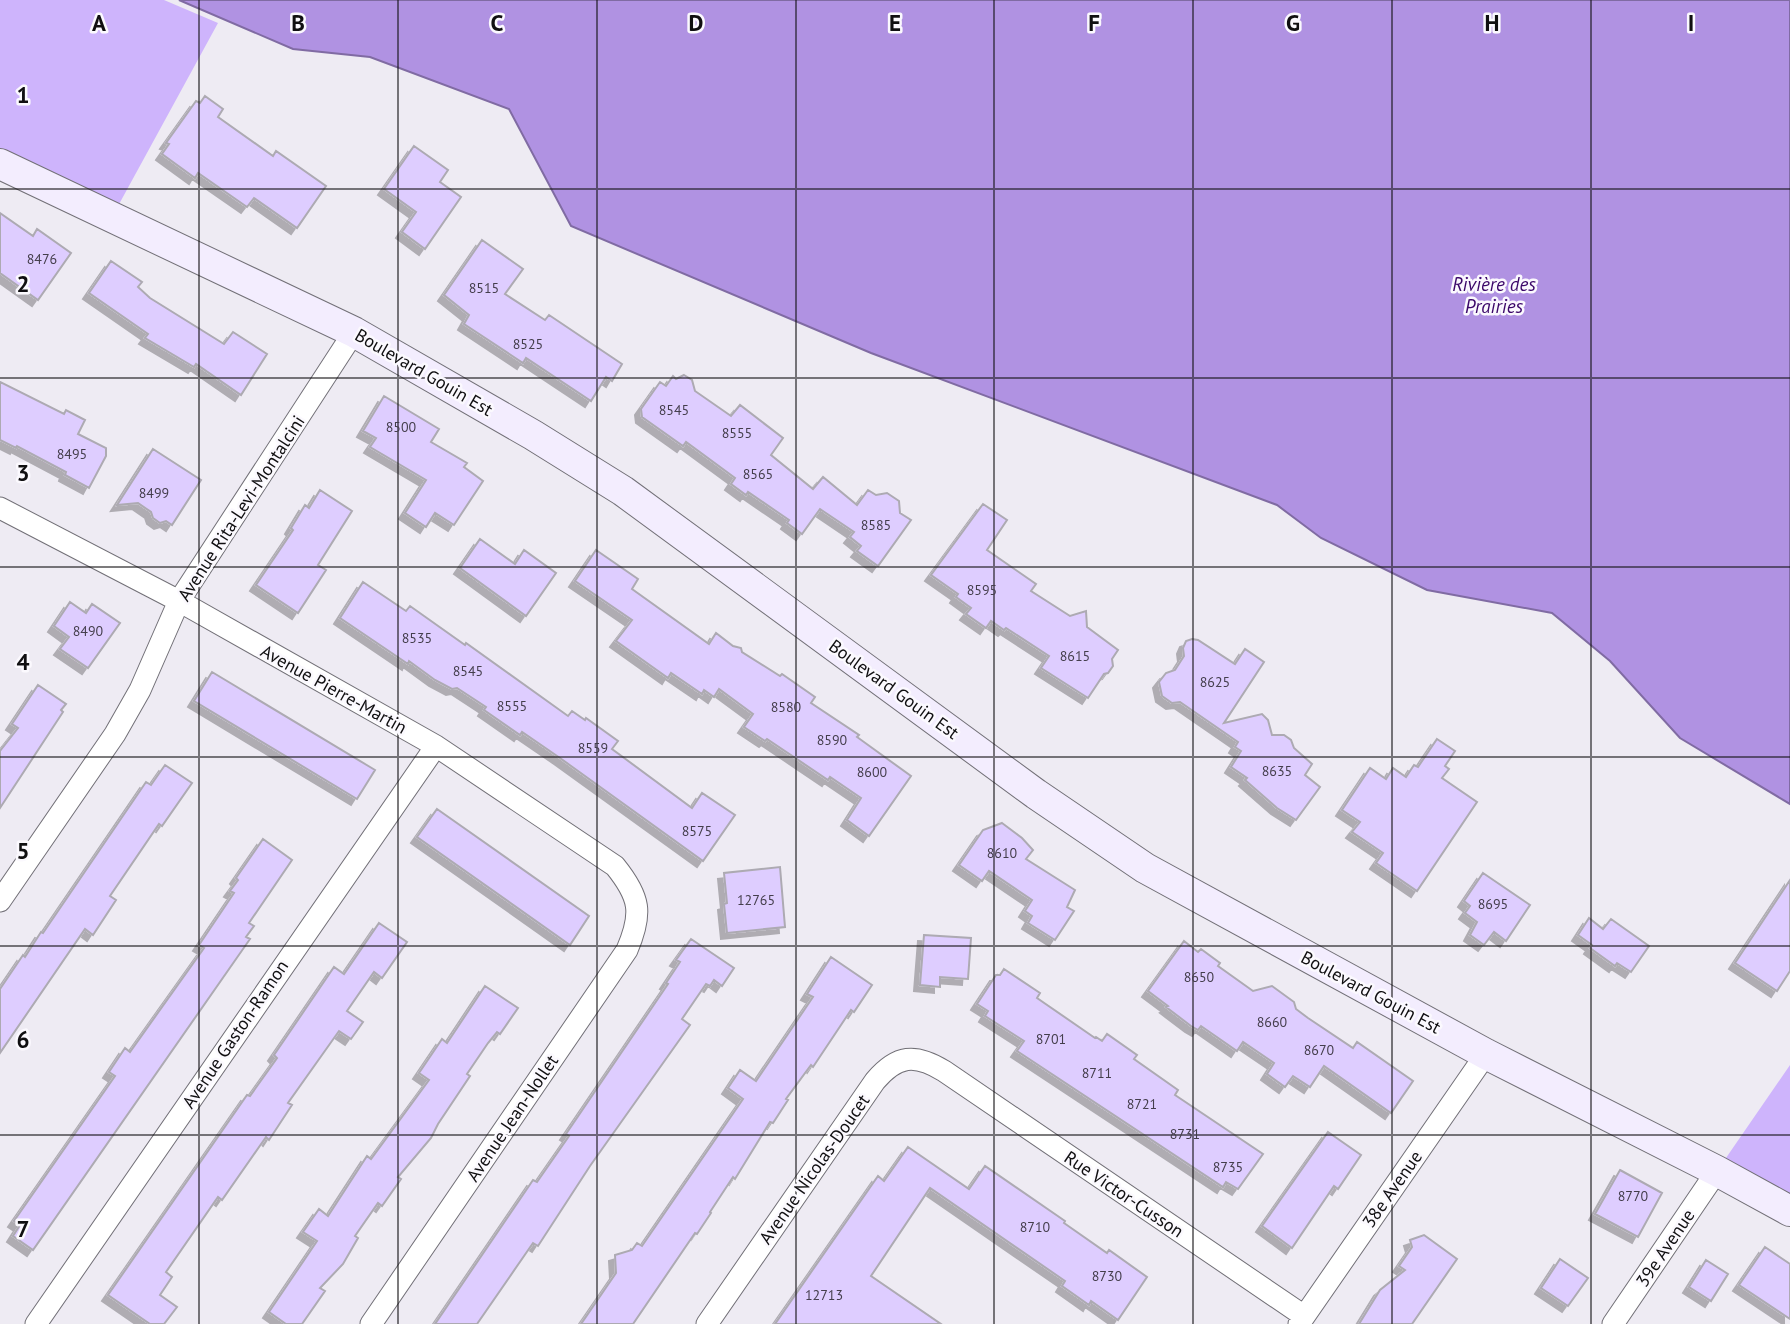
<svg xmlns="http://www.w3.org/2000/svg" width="1790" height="1324" font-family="'PT Sans',sans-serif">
	<defs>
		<filter id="shadow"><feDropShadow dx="-6" dy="6" stdDeviation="0" flood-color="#0004"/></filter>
	</defs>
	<rect width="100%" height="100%" fill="#eeebf3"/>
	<path fill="#ceb4fc" d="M0,0h164l54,23 -106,194 -112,-52z
		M1790,1065v146l-73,-40z"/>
	<path fill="#b092e2" stroke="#806ba3" stroke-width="2" d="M179,0h1611v804l-110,-66 -70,-77 -58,-48 -125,-23 -106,-52 -44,-33 -406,-152 -300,-127 -62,-117 -139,-52 -77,-8z"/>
	<path fill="#decdff" stroke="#adaab2" stroke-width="2" filter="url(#shadow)" d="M205,96l18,13 -5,8 55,39 3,-5 50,35 -29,42 -43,-30 -7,9 -49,-34 -3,5 -33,-24 7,-10 -3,-1 30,-42 4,2z
		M414,146l34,24 -8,12 21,15 -36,52 -23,-17 14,-20 -32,-23z
		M0,213l33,23 4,-7 34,24 -33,47 -38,-27z
		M482,240l41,29 -18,25 40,26 4,-5 73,49 -10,17 -6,-4 -15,24 -65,-43 -3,5 -59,-39 5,-9 -25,-20z
		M111,261l31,21 -4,5 12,11 74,46 9,-12 34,22 -26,41 -45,-31 -2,3 -49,-29 3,-4 -59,-41z
		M684,375l8,5 3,11 36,25 9,-11 43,33 -12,17 42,34 10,-12 34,28 11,-15 8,5 11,-2 12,8 1,12 11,7 -33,46 -21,-15 4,-5 -11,-9 4,-5 -34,-23 -18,25 -15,-11 2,-3 -41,-28 -2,3 -15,-11 4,-6 -49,-36 -3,4 -41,-29 -1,-8 19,-27 6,4 7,-10 3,3z
		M0,382l64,32 2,-4 19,10 -7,14 28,14v8l-17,32 -24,-13 1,-3 -49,-26 -1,2 -16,-8z
		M384,396l55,33 -8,13 36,21 -3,4 19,14 -29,44 -19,-12 -9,14 -21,-14 21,-33 -56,-33 6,-9 -13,-7z
		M153,449l48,31 -29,45 -6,-4 -6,2 -7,-5 -2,-6 -13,-9 -21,2z
		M320,490l32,21 -34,54 8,5 -28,43 -42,-28 37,-55 -2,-2 14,-23 4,3z
		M983,504l24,16 -20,30 49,34 -5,7 39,25 16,-5 1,16 31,23 -6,9 1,7 -5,7 -4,1 -16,24 -47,-30 8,-12 -43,-28 -2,2 -13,-9 -5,7 -20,-14 5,-6 -15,-11 2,-3 -27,-19z
		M480,539l35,25 9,-14 32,23 -30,43 -66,-48z
		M596,550l42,29 -6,10 77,55 7,-11 17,13 8,2 1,4 38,24 2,-2 33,23 -4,6 48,32 -2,2 54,39 -42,60 -22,-16 14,-22 -31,-21 -2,3 -61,-41 -2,2 -21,-14 9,-13 -34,-25 -5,8 -10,-7 -2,4 -31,-21 -3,5 -52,-37 16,-21 -57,-39z
		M363,582l43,29 4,-5 55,39 1,-2 102,73 4,-5 13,9 1,-2 32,23 -6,8 80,59 10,-15 33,22 -32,46 -143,-103 -38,-26 -2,3 -36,-25 2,-3 -29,-19 -5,1 -17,-9 -26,-19 -1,3 -68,-46z
		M70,602l16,11 6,-9 28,19 -32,45 -28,-19 9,-12 -15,-11z
		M1192,639l6,1 37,24 10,-15 19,13 -40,61 38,-9 6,6 4,15h12l7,5 3,8 18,16 -7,11 15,12 -24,33 -19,-12 -32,-28 2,-2 -16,-11 10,-16 -6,-4 3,-5 -58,-40 -8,1 -10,-7 -3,-14 7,-9 9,-3 9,-14 -1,-8 3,-7z
		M212,672l163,98 -18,29 -163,-98z
		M38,685l28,19 -5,6 2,2 -63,96v-57l18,-23 -6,-4z
		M1437,739l18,12 -10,15 4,3 -7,9 35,24 -60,89 -41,-28 7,-10 -31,-21 8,-10 -18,-12 28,-42 16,11 7,-11 13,9 8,-12 4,2z
		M165,765l27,18 -30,43 -3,-2 -49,72 6,4 -23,35 -8,-6 -85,124v-64l23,-34 2,2 16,-25 2,1 103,-151 5,3z
		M437,809l152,107 -19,29 -153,-108z
		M1002,823l20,15 11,12 -7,9 49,31 -8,17 7,4 -19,29 -27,-17 4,-7 -7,-5 7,-11 -43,-29 -7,10 -23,-16 24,-35z
		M263,839l29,21 -43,63 5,3 -8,11 4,2 -217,311 -20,-14 7,-11 -6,-4 101,-145 -6,-4 16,-24 5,4 74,-104 -5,-3 35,-52 -4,-2 8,-11 -2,-2z
		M780,867l5,60 -58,6 -3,-29 3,-1 -3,-30z
		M1483,873l47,32 -24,36 -12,-9 -10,13 -14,-10 7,-13 -12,-9 5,-7 -6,-5z
		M1790,880v91l-13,20 -42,-28z
		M1589,918l14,11 8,-10 38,27 -18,26 -14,-9 -2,3 -25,-18 2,-3 -14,-10z
		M379,923l28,19 -25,36 -8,-6 -27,39 16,11 -12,17 -12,-8 -51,72 4,2 -23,35 -3,-3 -44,63 -4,-3 -52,75 6,5 -12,18 17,12 -13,17h-14l-42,-29 139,-200 3,1 27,-38 -3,-3 60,-88 10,7z
		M924,935l47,3 -3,41 -28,-2v10l-20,-2z
		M691,939l43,29 -12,18 -8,-6 -4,6 -4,-2 -24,35 8,6 -100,141 -52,80 -5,-3 -56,81h-42l98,-144 4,2 32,-46 -3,-2 102,-150 -2,-1 14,-21 -4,-2z
		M1184,941l14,11 3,-3 19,14 -2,3 35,25 19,-5 22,16 2,7 12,9 45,30 4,-6 56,39 -22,32 -67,-47 -14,21 -17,-11 -8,11 -18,-13 7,-11 -31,-21 -6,9 -36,-25 -3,4 -7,-4 -25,-19 2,-1 -20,-15z
		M831,957l41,28 -18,27 -3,-2 -38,57 -2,-2 -25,34 2,1 -15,23 -3,-1 -35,57 -2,-2 -23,35 1,1 -14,21 -2,-1 -62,91h-52l35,-51 -1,-18 17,-5 5,-7 5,3 101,-147 -15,-11 12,-18 16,11 57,-84 -6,-3z
		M1004,969l36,24 -3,5 58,40 1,-1 6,4 5,-7 30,21 -3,4 44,31 -3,5 88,59 -25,35 -12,-7 -3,5 -206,-136 7,-10 -39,-25 3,-5 -11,-7 19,-29h4z
		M485,986l33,22 -18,26 -3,-2 -9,11 -21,31 3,2 -32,48 -7,14 -33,39 3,2 -19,27 -4,-3 -23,33 3,2 -15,26 -23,24 5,3 -23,33h-16l-17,-12 48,-71 -14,-9 16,-23 9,7 39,-60 4,3 58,-79 -10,-7 23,-34 5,4z
		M1328,1132l33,23 -23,34 -4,-3 -42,62 -30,-22z
		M908,1147l61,42 16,-23 80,55 -1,2 43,30 2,-3 38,27 -29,43 -27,-19 -2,4 -27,-19 3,-5 -135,-93 -59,88 70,48h-166l103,-148 6,5z
		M1620,1170l42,23 -24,44 -43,-23z
		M1424,1235l33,24 -45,65h-53l21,-34 25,-20 -6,-4 13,-19 -2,-7z
		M1765,1247l25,17v55l-51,-34z
		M1560,1259l28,19 -20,28 -27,-18z
		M1706,1260l22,14 -17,27 -22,-14z"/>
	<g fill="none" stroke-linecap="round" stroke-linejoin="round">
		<defs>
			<path id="street" d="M0,508l179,93 257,145 179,120c25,31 28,47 12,84l-256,374
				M0,901l115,-167 25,-44 39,-89 175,-269
				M36,1324l400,-578
				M707,1324l168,-243c22,-26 40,-28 69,-10l360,245
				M1299,1324l187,-270
				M1613,1324l104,-153"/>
			<path id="secondary" d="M0,164l354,168 179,103 90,56 413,303 109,74 341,186 231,117 73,40"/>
		</defs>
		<use href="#street" stroke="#727077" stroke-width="23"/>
		<use href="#secondary" stroke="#727077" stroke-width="32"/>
		<use href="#street" stroke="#fff" stroke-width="21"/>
		<use href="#secondary" stroke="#f3edfe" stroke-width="30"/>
	</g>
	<path fill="none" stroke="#100f11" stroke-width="2" stroke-opacity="0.55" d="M199,0v1324M398,0v1324M597,0v1324M796,0v1324M994,0v1324M1193,0v1324M1392,0v1324M1591,0v1324M0,189h1790M0,378h1790M0,567h1790M0,757h1790M0,946h1790M0,1135h1790"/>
	<g text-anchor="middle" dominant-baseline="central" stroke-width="5" stroke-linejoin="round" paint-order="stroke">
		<g font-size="14" fill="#443e4c">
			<text x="42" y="259">8476</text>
			<text x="484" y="288">8515</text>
			<text x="528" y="344">8525</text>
			<text x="674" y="410">8545</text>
			<text x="401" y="427">8500</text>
			<text x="737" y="433">8555</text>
			<text x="72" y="454">8495</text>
			<text x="758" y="474">8565</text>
			<text x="154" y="493">8499</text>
			<text x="876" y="525">8585</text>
			<text x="982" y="590">8595</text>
			<text x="88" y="631">8490</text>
			<text x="417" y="638">8535</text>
			<text x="1075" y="656">8615</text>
			<text x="468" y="671">8545</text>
			<text x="1215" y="682">8625</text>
			<text x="512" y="706">8555</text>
			<text x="786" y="707">8580</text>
			<text x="832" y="740">8590</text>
			<text x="593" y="748">8559</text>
			<text x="1277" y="771">8635</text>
			<text x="872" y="772">8600</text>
			<text x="697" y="831">8575</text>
			<text x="1002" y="853">8610</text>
			<text x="756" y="900">12765</text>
			<text x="1493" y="904">8695</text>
			<text x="1199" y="977">8650</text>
			<text x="1272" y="1022">8660</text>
			<text x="1051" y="1039">8701</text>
			<text x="1319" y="1050">8670</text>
			<text x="1097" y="1073">8711</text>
			<text x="1142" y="1104">8721</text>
			<text x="1185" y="1134">8731</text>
			<text x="1228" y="1167">8735</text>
			<text x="1633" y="1196">8770</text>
			<text x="1035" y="1227">8710</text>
			<text x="1107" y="1276">8730</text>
			<text x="824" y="1295">12713</text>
		</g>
		<g font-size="18" fill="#100f11" stroke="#fbf9fe">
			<text transform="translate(424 372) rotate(30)">Boulevard Gouin Est</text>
			<text transform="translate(241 508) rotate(-57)">Avenue Rita-Levi-Montalcini</text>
			<text transform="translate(334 689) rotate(29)">Avenue Pierre-Martin</text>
			<text transform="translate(894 689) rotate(36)">Boulevard Gouin Est</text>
			<text transform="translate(1371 992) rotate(28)">Boulevard Gouin Est</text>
			<text transform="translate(235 1034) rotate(-56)">Avenue Gaston-Ramon</text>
			<text transform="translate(512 1118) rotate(-56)">Avenue Jean-Nollet</text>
			<text transform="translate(814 1169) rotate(-55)">Avenue Nicolas-Doucet</text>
			<text transform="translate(1392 1189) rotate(-55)">38e Avenue</text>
			<text transform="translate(1124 1194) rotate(34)">Rue Victor-Cusson</text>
			<text transform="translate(1665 1248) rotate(-56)">39e Avenue</text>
		</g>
		<g font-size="19" font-style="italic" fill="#3b0769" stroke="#fbf9fe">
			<text x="1494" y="284">Rivière des<tspan x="1494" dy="22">Prairies</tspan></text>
		</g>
	</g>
	<g font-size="23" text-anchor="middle" font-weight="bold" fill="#100f11" stroke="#fbf9fe" stroke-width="5" stroke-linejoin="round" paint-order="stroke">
		<text x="99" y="31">A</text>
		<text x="298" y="31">B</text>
		<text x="497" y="31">C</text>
		<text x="696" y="31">D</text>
		<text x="895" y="31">E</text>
		<text x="1094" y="31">F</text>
		<text x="1293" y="31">G</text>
		<text x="1492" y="31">H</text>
		<text x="1691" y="31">I</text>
		<text x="23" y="103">1</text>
		<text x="23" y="292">2</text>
		<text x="23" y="481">3</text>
		<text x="23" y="670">4</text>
		<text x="23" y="859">5</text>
		<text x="23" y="1048">6</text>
		<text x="23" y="1237">7</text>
	</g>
</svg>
